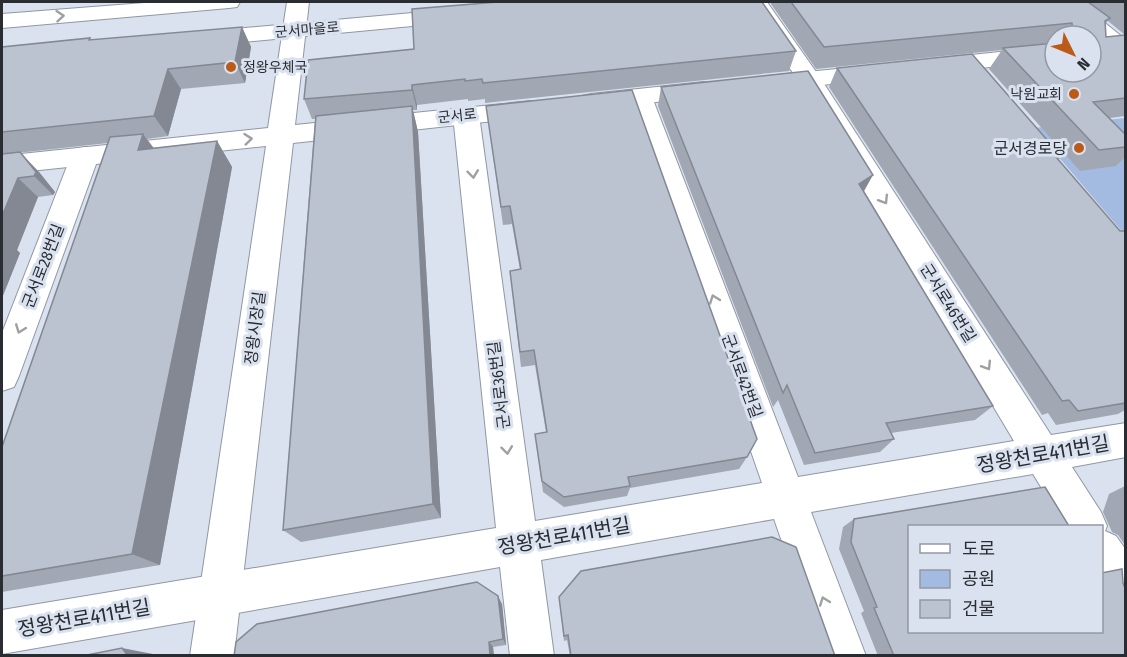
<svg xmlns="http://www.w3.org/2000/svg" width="1127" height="657" font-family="'Fira Sans Condensed','Noto Sans KR',sans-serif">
	<rect width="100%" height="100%" fill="#dae2f0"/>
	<path fill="#a3bae1" d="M1125,118v117l-91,-107z"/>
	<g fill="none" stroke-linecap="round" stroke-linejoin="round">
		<defs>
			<path id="street" d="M746,2h21l54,77 230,356 75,-12v34l-54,10 29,45 6,14 -2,5 11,5 10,14v60l-15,-6 -9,-16v-62h-37l-32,-52 -222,38 55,144h-44l-48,-137 -233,41 13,96h-44l-10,-89 -498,87v-44l494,-82 -43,-413 4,-6 9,-2 9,2 4,6 56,406 227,-38 -134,-386 3,-6 9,-2 9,2 3,6 146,380 216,-36 -217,-362z
				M1056,2h23l47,38v19l-8,-2 -60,-50z
				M457,9l8,2 3,5 -3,5 -264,25 -8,-2 -3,-5 3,-5 8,-2z
				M85,147l10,2 4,7 -80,220 -5,11 -12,4v-58l69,-177 4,-7z"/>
			<path id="secondary" d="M157,2h83l-3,5 -8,1 -227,20v-14z
				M287,2h22l-14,123 236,-24 9,2 4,6 -4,6 -9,2 -238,26 -59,513h-44l76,-510 -264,28v-18l266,-28z
				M1055,46v14l-121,13 -8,-2 -4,-5 4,-5 8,-2z
				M877,65l9,2 3,5 -3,5 -119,15 -9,-3 -3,-5 3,-5 9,-3z
				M704,82l9,3 3,5 -3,5 -122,15 -9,-2 -4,-6 4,-6 9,-2z"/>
		</defs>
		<use href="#street" stroke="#9097a4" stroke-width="2"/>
		<use href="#secondary" stroke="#9097a4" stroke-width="2"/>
		<use href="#street" fill="#fff" fill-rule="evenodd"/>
		<use href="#secondary" fill="#fff" fill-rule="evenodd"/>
	</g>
	<path fill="#a1a8b4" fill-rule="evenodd" d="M771,2h354v33l-17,-14 -3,3 1,13 19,-2v81l-15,2 15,16v23l-9,9 -36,5 -91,-102 13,-19 -186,19 -45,-65zM1055,36h36l-36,36z
		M242,27l9,20 -6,36 -64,6 -13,47 -21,3 7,9 63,-7 15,26 -72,398 -158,27v-145l106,-304 -91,10 22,19 16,20 -2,3 -15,2 -21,53 3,3 -18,45v-251l88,-9 1,2z
		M414,49l382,2 -7,20 -304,32v-4l-17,2v-2l-51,6v5h-4l5,22 23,386 -140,24 -18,-12 32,-411h-3l-8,-20z
		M837,68l225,89 -4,3 62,71 5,1v178l-7,4 -62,11 -8,-12 -6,2 -213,-328z
		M661,87l203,105 129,214 -18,14 -84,13 3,6 -14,13 -76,13 -26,-65 -5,7 -115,-301z
		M486,106l261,351 -8,12 -109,19 -3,8 -63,11 -21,-15 -8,-58 11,-2 -11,-67 -14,2 -11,-96 10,-1 -8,-46 -9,1z
		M1125,486v59l-7,-10 -6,-3 -9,-20 6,-18z
		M854,519l55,7 214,57 2,73h-247l-17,-43 3,-2 -25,-62 4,-22z
		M559,597l276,59h-265l-3,-16 -3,1z
		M502,604l4,41 -13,2 1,9h-260z"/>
	<path fill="#838892" d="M242,27l9,20 -6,36 -10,-21z
		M168,69l13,20 -13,47 -14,-20z
		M412,85l5,20v5l-5,-20z
		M412,106l6,26 23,386 -8,-14z
		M143,134l18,25 -23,-9z
		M217,141l15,26 -72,398 -28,-11z
		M20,152l19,20 16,20 -2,3 -19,-19z
		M873,175l-10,18 -4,-9z
		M18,178l20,19 -21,53 3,3 -18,45v-82z
		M498,596l4,8 4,41 -3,-6z
		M489,642l4,5 1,9h-4z
		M122,648l31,6 1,2h-26z"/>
	<path fill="#bbc3d1" stroke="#838892" stroke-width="1.5" d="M498,2h264l34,49 -313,32 -1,-4 -17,2v-2l-53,6v5l-108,9 4,-39 106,-11 -2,-40z
		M791,2h297l22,16 -5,3 1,16 19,-2v63l-32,4 32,32v13l-26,3 -96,-102 52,-5v29h36v-36h-18l-1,-13 -248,24z
		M242,27l-7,35 -67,7 -14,47 -152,16v-85l88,-9 -1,2z
		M972,54l90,103h-6l64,74h4l1,1v171l-47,8 -9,-11 -7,1 -225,-333z
		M808,71l65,104 -14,9 134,222 -107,17 8,16 -79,14 -28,-68 -4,8 -122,-306z
		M632,90l125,349 -10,18 -119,20 2,9 -66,11 -22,-16 -7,-47 12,-2 -13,-82 -14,2 -10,-81 11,-2 -11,-63 -9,1 -15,-101z
		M412,106l21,398 -150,26 33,-414z
		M143,134l-5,16 79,-9 -85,413 -130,22v-129l108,-310z
		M20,152l16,20 -2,4 -16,2 -16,38v-62z
		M1045,487l24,39h-160v106h192v-59l21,-4 1,14 2,5v68h-231l-20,-48 3,-1 -26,-65 3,-23z
		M772,537l24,10 39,109h-264l-3,-21 -4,1 -5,-39 22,-26z
		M477,582l21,14 5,43 -14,3 1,14h-256l2,-14 21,-18z
		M122,648l6,8h-46z"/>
	<defs><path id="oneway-chevron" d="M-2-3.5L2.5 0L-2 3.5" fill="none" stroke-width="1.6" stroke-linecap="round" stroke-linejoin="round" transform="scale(1.5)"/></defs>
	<g stroke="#9fa0a2">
		<use href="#oneway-chevron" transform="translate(60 16) rotate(-5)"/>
		<use href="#oneway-chevron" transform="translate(248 139) rotate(-6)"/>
		<use href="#oneway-chevron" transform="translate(473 174) rotate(83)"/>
		<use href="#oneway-chevron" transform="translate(884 200) rotate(58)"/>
		<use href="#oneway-chevron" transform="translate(714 299) rotate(-110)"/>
		<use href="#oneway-chevron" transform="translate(20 329) rotate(111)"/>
		<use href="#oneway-chevron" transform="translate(987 366) rotate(58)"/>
		<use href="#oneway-chevron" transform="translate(507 450) rotate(83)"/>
		<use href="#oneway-chevron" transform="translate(824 601) rotate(-110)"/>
	</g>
	<g fill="#bb5a19" stroke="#dae2f0" stroke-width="2">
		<circle cx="231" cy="67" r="6"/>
		<circle cx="1074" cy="94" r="6"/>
		<circle cx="1079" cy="148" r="6"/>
	</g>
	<g text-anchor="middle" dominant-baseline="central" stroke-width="6" stroke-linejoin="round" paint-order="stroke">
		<g font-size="14" fill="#292c31" stroke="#dae2f0">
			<text transform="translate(307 30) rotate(-5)">군서마을로</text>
			<text transform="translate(457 116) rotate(-6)">군서로</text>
		</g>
		<g font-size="14" fill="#292c31" stroke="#dae2f0" text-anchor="start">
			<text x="243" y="67">정왕우체국</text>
			<text x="1062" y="94" text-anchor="end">낙원교회</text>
		</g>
		<g font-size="16" fill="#292c31" stroke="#dae2f0" text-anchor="end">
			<text x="1067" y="148">군서경로당</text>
		</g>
		<g font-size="16" fill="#292c31" stroke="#dae2f0">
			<text transform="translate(43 266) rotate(-69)">군서로28번길</text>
			<text transform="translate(948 303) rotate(58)">군서로46번길</text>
			<text transform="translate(255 328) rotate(-83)">정왕시장길</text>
			<text transform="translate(742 376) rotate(70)">군서로42번길</text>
			<text transform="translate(499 385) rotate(-97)">군서로36번길</text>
		</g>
		<g font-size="20" fill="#292c31" stroke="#dae2f0">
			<text transform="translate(1043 454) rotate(-10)">정왕천로411번길</text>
			<text transform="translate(564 536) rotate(-10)">정왕천로411번길</text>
			<text transform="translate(84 618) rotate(-10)">정왕천로411번길</text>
		</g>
	</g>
	<rect width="1127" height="657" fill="none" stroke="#292c31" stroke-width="6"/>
	<rect x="908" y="525" width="195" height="108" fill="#dae2f0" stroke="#9399a4" stroke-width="1.5"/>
	<rect x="920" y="544" width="30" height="9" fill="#ffffff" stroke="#9399a4" stroke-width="1.5"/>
	<text x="962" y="555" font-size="18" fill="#292c31">도로</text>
	<rect x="920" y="570" width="30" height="18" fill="#a3bae1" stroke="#9399a4" stroke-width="1.5"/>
	<text x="962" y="585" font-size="18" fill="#292c31">공원</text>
	<rect x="920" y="600" width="30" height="18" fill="#bbc3d1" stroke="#9399a4" stroke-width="1.5"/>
	<text x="962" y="615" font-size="18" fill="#292c31">건물</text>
	<g transform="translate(1073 54) rotate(133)"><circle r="28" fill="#dae2f0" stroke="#9399a4" stroke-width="1.5"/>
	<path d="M0-4.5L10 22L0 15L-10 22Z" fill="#bb5a19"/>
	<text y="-9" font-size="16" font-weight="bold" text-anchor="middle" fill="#292c31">N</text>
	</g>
</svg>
